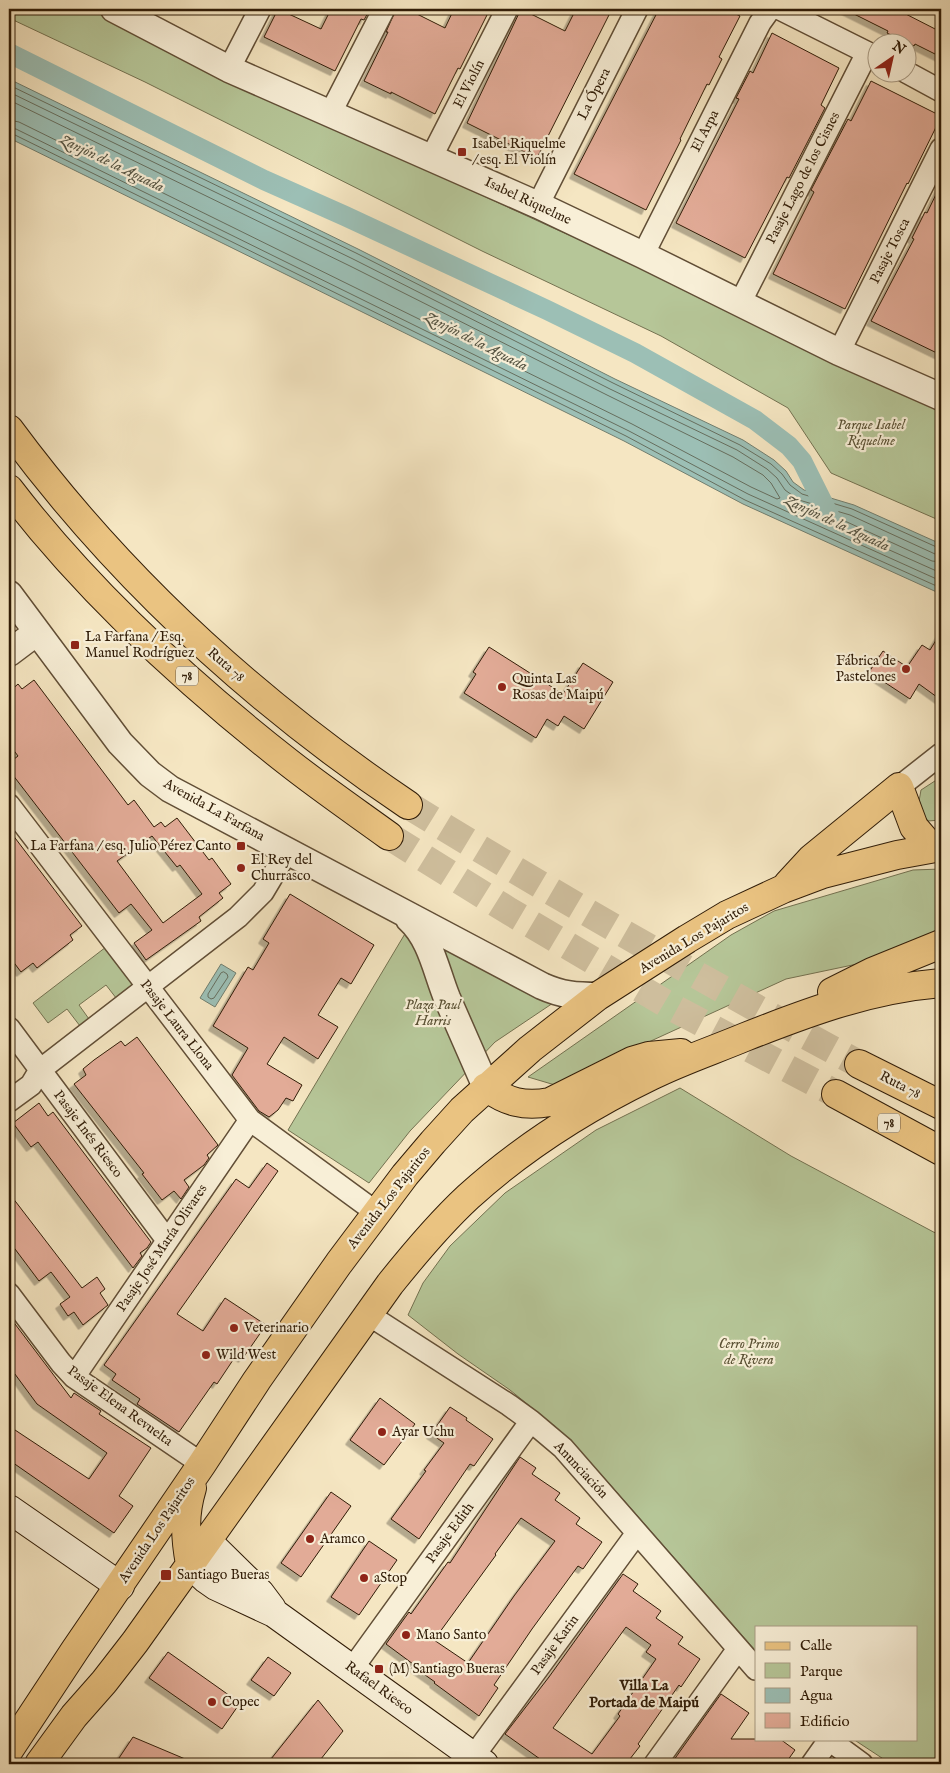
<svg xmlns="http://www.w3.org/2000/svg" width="950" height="1773" font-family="'IM FELL English',serif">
	<defs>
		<filter id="shadow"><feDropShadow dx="-4.5" dy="4.5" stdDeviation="0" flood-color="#0004"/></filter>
	</defs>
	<rect width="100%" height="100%" fill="#f5e6c2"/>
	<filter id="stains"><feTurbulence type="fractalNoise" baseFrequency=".004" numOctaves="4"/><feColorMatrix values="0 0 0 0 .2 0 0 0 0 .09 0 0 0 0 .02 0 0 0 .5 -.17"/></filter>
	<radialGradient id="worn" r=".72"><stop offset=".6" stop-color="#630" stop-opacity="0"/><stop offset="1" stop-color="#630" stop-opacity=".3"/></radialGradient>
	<path fill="#b6c698" stroke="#737150" d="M9,9h82l74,37 186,89 200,92 156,69 234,110v115l-110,-48 -43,-65 -127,-72 -179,-85 -337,-169 -136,-64z
		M941,777v43l-13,1 -10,-14 3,-17z
		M941,869v86l-60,4 -95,20 -231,106 -27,-8 203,-142 43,-24 139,-41z
		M409,927l153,70 -67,45 -85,89 -41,52 -81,-53z
		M106,947l32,42 -18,14 -14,-18 -27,20 10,14 -9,7 -13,-17 -19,14 -15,-20z
		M680,1088l111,68 150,80v528h-50l-38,-25h63v-112h-160v24l-149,-170 -49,-52 -48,-39 -52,-36 -50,-39 15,-32 27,-37 55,-53 91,-63z"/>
	<path fill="#9cbfb5" stroke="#717e6f" d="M9,79l349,170 257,130 128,61 31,20 12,11 7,11 11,8 50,15 87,39v50l-198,-90 -119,-63 -615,-303z
		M221,964l15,9 -21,34 -15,-9z"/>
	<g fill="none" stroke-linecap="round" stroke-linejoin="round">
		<path stroke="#666e5e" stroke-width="1" d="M9,85l347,168 257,130 127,62 31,19 11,10 8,11 12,9 50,15 89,40
			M9,92l344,167 257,130 127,61 30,19 10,9 8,12 14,10 51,15 85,39 6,1
			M9,100l341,166 257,129 126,62 30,18 8,8 9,15 -3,1 -26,-12 -119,-63 -613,-302 -10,-2
			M9,128l7,1 613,302 119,63 193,87
			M9,134h4l613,302 119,64 196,88
			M941,562l-9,-1 -85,-39 -26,-8 -3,1 2,4 121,54
			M224,972l3,2 1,3 -14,21 -3,1 -3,-2v-3l13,-21z"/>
		<path stroke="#9cbfb5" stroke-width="20" d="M9,53l255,127 81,36 202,94 88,43 120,67 34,26 13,15 29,58"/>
	</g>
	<path fill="#e2ab97" stroke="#301c07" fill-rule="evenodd" filter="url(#shadow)" d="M278,9l43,20 10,-20h39l-6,11 -3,-1 -26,52 -71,-34z
		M396,9h11l38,19 9,-19h36l-30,60 -2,-1 -23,46 -44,-22v2l-27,-13 24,-49h-2z
		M521,9l44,22 11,-22h36l-75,149 -70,-35z
		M659,9h67l14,7 -21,41 3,2 -13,26 -2,-1 -27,55 1,1 -35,70 -72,-36z
		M844,9h52l45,23v25l-26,-13 -1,2 -27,-13 1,-2z
		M772,33l67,35 -18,37 4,3 -36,70 -2,-1 -42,81 -69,-35 63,-124 -3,-1 14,-27 3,2z
		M871,81l70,35v1l-33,67 -1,-1 -62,126 -72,-35 41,-82 -3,-2 37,-71 3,2z
		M941,184v171l-70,-34 43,-82 -2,-1 13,-26 2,1z
		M941,632v68l-22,-16 -9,15 -41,-27 14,-21 24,16 15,-22 8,5z
		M489,647l74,47 20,-31 30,19 -29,47 -20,-13 -6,10 -11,-7 -11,19 -72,-45 12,-19 -3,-2z
		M34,680l94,125 6,-5 20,27 7,-5 4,5 12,-9 32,42 3,-2 19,26 -12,9 4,5 -24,19 2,4 -55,39 -12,-17 18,-13 -21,-26 -12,9 -110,-143v-7l9,-7 -9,-12v-52l9,-8 4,5zM152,836l25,31 3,-2 22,29 -39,29 -46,-62z
		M9,830l73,96 -12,9 3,5 -36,28 -4,-5 -12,9 -12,-16z
		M290,894l84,51 -23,39 -10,-6 -23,37 20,12 -20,32 -34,-22 -17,27 35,21 -9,16 -7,-3 -8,12 -9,7 -10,-6 -27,-36 16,-27 -35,-22 35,-59 5,3 16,-27 -6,-4z
		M137,1037l81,108 -11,10 2,3 -5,7 -20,15 5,7 -8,12 -7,-8 -12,9 -20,-26 2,-1 -70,-89 12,-9 -3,-6 11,-9 27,-19 4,5z
		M39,1103l9,13 5,-4 98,130 -4,6 -7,5 2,3 -9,12 -95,-126 -7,5 -18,-24z
		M267,1163l11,8 -101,143 26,17 22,-33 41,27 -23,33 -6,-4 -20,30 -3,-2 -35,50 -42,-28 3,-5 -28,-19 4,-6 -12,-9 132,-186 13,9z
		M9,1193l73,95 15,-11 8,12 -5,4 8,12 -25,20 -9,-13 -6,4 -8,-12 10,-7 -19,-25 -12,9 -30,-40z
		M9,1316l62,82 3,-5 27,18 -2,3 52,34 -32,48 14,10 -19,27 -105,-73v-34l80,53 18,-26 -70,-49 -28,-38z
		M380,1398l35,26 -31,41 -34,-25z
		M450,1407l17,11 -1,2 27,19 -19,27 -4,-2 -51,75 -28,-20 35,-48 -2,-1 20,-27 -13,-9z
		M520,1457l16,11 -4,6 28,19 -5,7 25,18 -4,6 26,18 -19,27 -5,-3 -46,63 -38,56 4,3 -19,28 -45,-33 1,-1 -24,-17 2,-1 -27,-20 23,-32 2,2 37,-52 2,1zM521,1518l34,23 -41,55 -46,67 -34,-23 62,-85 -1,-1z
		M331,1492l20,14 -50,71 -20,-14z
		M369,1541l28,19 -38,55 -28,-18z
		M623,1574l15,10 -5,7 28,20 -5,7 27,19 -5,7 22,15 -19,28 -2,-2 -41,59 2,2 -14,18h-79l-42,-30 44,-57zM626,1627l25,18 -5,7 10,7 -38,55 2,2 -28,38 -39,-26z
		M168,1652l72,51 -18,26 -73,-51z
		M268,1657l23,16 -17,23 -23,-16z
		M721,1694l28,19 -18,26h49l15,11 -10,14h-114z
		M318,1700l25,31 -26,33h-50z
		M133,1737l64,27h-82z"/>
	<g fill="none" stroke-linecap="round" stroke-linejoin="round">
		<path stroke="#cebe9d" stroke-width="28" stroke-dasharray="28 14" stroke-linecap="butt" d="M408,805c148,91 298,177 451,259
			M389,836l120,75 161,95 166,88"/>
		<defs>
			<path id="minor" d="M780,9l98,49
				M229,69l31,-60
				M906,72l35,19
				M330,114l54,-105
				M431,158l76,-149
				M538,205l99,-196
				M643,255l117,-232 10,-14
				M740,303l127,-250
				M839,352l102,-203
				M899,787l42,-33
				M9,805l241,315 127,93
				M9,1028l158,212
				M9,1101l22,-16 9,-15 198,-153 25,-25 25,-42
				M9,1294l52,69 13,14 128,87
				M369,1315l140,90 22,16 32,27 193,221
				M74,1377l176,-257
				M352,1669l179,-248
				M828,1739l34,25
				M473,1757l164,-224
				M655,1764l83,-115
				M812,1764l17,-24"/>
			<path id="tertiary" d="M114,9l115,60 309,136 105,50 196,97 102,45
				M9,594l111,149 30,31 20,15 372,197c20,9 34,10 56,10
				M9,653l28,-21
				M409,919c22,20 27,52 38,79 13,30 26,59 39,89"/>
			<path id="secondary" d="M9,1509l111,77
				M206,1540l54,53 12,16
				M190,1564l16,15 10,7 58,27 210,151"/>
			<path id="primary" d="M788,884l24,-26 87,-71 15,40 18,21
				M832,992l40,-20 69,-28
				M486,1087c21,15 38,20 64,15l82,-41 17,-5 32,-3
				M190,1564c-5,-27 -6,-50 2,-76
				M9,1750l66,-100 127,-186 55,-84 82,-117 66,-88 28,-33 29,-32 68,-61 68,-53 89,-57 40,-24 56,-26 40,-15 74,-19 44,-8
				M39,1764l35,-48 30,-34 31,-40 255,-358c24,-30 49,-60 78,-87 54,-49 117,-89 183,-121 30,-15 63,-26 94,-39 66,-26 125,-48 196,-54"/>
			<path id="motorway" d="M9,429c110,149 246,273 399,376
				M9,489c79,103 177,193 279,273 33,26 68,50 101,74
				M859,1064l82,41
				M836,1094l105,57"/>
		</defs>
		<use href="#minor" stroke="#614e36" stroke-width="24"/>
		<use href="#tertiary" stroke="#614e36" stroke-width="29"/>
		<use href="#secondary" stroke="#301c07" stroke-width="30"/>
		<use href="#primary" stroke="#301c07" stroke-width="30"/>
		<use href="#motorway" stroke="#301c07" stroke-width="30"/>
		<use href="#minor" stroke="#f8efd7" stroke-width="21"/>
		<use href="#tertiary" stroke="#f8efd7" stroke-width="26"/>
		<use href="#secondary" stroke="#f8efd7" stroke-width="28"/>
		<use href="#primary" stroke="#eac381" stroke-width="28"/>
		<use href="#motorway" stroke="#eac381" stroke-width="28"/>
	</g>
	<g fill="#8f2418" stroke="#f8efd7" stroke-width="2">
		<rect x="457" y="147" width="10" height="10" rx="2.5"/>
		<rect x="70" y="640" width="10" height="10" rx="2.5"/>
		<circle cx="906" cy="669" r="5"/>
		<circle cx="502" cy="687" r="5"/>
		<rect x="236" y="841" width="10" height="10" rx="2.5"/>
		<circle cx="241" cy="868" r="5"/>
		<circle cx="234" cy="1328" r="5"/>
		<circle cx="206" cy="1355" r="5"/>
		<circle cx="382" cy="1432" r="5"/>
		<circle cx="310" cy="1539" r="5"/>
		<rect x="160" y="1569" width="12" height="12" rx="2.5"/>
		<circle cx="364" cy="1578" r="5"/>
		<circle cx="406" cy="1635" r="5"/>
		<rect x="374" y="1664" width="10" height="10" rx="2.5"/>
		<circle cx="212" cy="1702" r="5"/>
	</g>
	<g text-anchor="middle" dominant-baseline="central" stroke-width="4.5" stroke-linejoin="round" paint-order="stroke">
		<g fill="#f8efd7" stroke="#6c5b45" stroke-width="1">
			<rect x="176" y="666.5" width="22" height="19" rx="4"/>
			<rect x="878" y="1113.5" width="22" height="19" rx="4"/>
		</g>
		<g font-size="12" font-weight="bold" fill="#301c07">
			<text x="187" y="676">78</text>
			<text x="889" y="1123">78</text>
		</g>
		<g font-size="14" fill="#301c07" stroke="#f8efd7">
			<text transform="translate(469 84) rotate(-63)">El Violín</text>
			<text transform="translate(594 94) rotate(-63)">La Ópera</text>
			<text transform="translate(705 131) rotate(-63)">El Arpa</text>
			<text transform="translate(803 178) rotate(-63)">Pasaje Lago de los Cisnes</text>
			<text transform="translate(528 201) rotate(25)">Isabel Riquelme</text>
			<text transform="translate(890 251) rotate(-63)">Pasaje Tosca</text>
			<text transform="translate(226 665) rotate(41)">Ruta 78</text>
			<text transform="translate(214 810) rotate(29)">Avenida La Farfana</text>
			<text transform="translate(694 938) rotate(-31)">Avenida Los Pajaritos</text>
			<text transform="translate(177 1025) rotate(52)">Pasaje Laura Llona</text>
			<text transform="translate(900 1085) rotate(27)">Ruta 78</text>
			<text transform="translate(88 1134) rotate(53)">Pasaje Inés Riesco</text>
			<text transform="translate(389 1198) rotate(-52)">Avenida Los Pajaritos</text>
			<text transform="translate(162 1248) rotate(-56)">Pasaje José María Olivares</text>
			<text transform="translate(120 1406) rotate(36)">Pasaje Elena Revuelta</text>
			<text transform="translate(581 1470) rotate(47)">Anunciación</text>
			<text transform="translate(157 1530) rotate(-56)">Avenida Los Pajaritos</text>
			<text transform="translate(450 1533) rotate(-54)">Pasaje Edith</text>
			<text transform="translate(555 1645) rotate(-54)">Pasaje Karin</text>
			<text transform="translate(379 1688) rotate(36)">Rafael Riesco</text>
		</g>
		<g font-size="14" fill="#301c07" stroke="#f8efd7" text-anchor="start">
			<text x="472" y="144">Isabel Riquelme<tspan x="472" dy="16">/ esq. El Violín</tspan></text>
			<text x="85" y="637">La Farfana / Esq.<tspan x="85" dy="16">Manuel Rodríguez</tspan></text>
			<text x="896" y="661" text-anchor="end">Fábrica de<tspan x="896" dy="16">Pastelones</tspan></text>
			<text x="512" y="679">Quinta Las<tspan x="512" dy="16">Rosas de Maipú</tspan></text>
			<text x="231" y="846" text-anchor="end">La Farfana / esq. Julio Pérez Canto</text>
			<text x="251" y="860">El Rey del<tspan x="251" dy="16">Churrasco</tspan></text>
			<text x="244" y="1328">Veterinario</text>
			<text x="216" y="1355">Wild West</text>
			<text x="392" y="1432">Ayar Uchu</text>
			<text x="320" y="1539">Aramco</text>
			<text x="177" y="1575">Santiago Bueras</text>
			<text x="374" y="1578">aStop</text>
			<text x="416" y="1635">Mano Santo</text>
			<text x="389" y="1669">(M) Santiago Bueras</text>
			<text x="222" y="1702">Copec</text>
		</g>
		<g font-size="14" font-style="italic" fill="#584f32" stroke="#f8efd7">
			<text x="871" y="425">Parque Isabel<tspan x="871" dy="16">Riquelme</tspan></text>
			<text x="433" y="1005">Plaza Paul<tspan x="433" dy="16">Harris</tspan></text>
			<text x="749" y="1344">Cerro Primo<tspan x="749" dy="16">de Rivera</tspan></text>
		</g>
		<g font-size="15" font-style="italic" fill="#565544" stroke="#f8efd7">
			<text transform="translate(112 163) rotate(26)">Zanjón de la Aguada</text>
			<text transform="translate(476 341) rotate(27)">Zanjón de la Aguada</text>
			<text transform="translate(837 523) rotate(25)">Zanjón de la Aguada</text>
		</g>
		<g font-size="15" font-weight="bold" fill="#301c07" stroke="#f8efd7">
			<text x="644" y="1685">Villa La<tspan x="644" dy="17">Portada de Maipú</tspan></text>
		</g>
	</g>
	<rect width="950" height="1773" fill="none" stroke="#f5e6c2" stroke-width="30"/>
	<rect x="10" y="10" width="930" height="1753" fill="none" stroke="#301c07" stroke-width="2.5"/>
	<rect x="15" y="15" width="920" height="1743" fill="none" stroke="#301c07"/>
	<rect x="755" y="1626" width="162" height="115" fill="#f8efd7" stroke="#a89b84"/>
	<rect x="765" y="1642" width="25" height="8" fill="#eac381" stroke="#a89b84"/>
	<text x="800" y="1650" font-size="15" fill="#301c07">Calle</text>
	<rect x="765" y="1663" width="25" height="15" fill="#b6c698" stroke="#a89b84"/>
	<text x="800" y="1676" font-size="15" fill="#301c07">Parque</text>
	<rect x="765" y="1688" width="25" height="15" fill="#9cbfb5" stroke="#a89b84"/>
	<text x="800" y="1700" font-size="15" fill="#301c07">Agua</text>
	<rect x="765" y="1713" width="25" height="15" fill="#e2ab97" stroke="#a89b84"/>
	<text x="800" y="1726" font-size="15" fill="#301c07">Edificio</text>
	<g transform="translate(892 58) rotate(34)"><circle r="24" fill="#f8efd7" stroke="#a89b84"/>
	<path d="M0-4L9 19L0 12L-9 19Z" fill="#8f2418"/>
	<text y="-8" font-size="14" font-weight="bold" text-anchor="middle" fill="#301c07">N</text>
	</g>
	<rect width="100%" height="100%" filter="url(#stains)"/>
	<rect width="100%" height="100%" fill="url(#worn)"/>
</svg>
